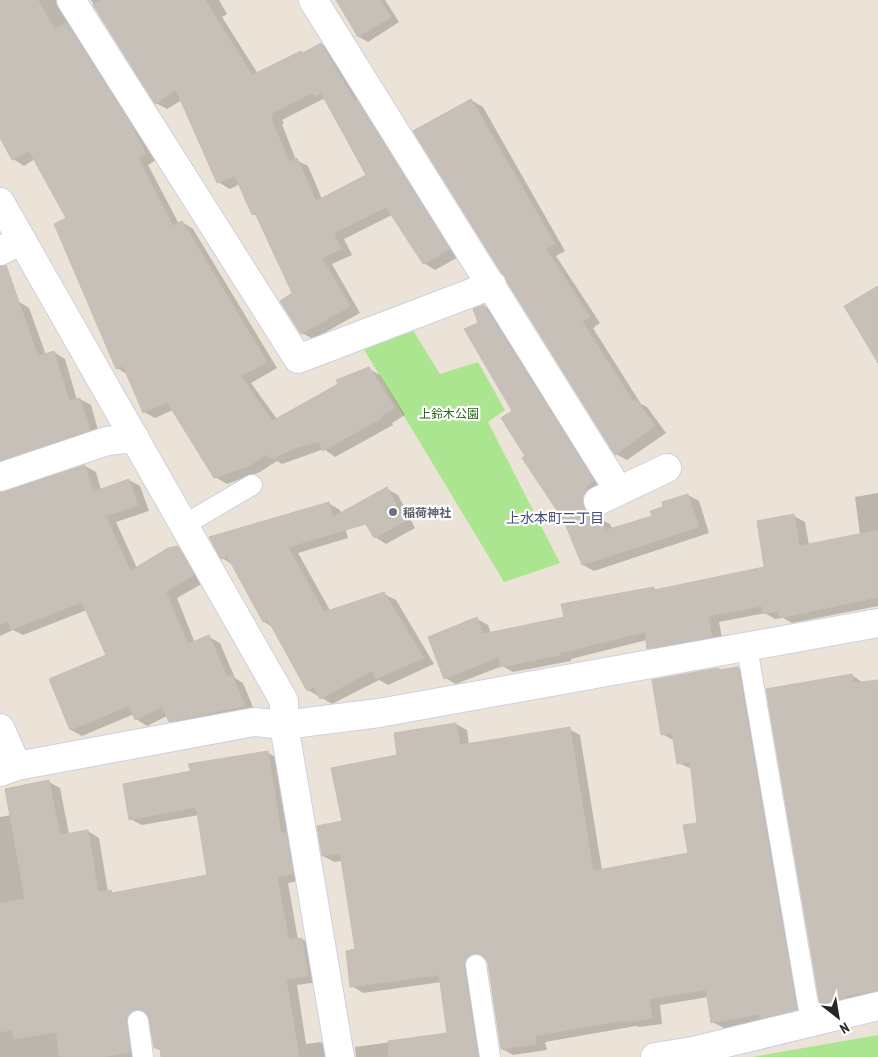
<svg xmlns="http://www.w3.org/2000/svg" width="878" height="1057" font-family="'PT Sans Narrow','Noto Sans JP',sans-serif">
	<rect width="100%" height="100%" fill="#ebe3d7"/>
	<path fill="#ace590" d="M409,324l31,50 38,-12 27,48 -17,12 72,141 -56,19 -144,-239z
		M878,1035v22h-126z"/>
	<path fill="#0003" fill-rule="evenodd" d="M0,0h68l88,160 -8,5 31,59 3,-2 11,7 84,139 -26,15 26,36 92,-50 11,6 25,40 -13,8 1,2 -58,32 -11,-8 -42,15 -5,-3 -17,11 -33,12 -12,-7 -42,-67 -18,8 -11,-6 -16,-37 -11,-7 -49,-149 -33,-60 -11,7 -11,-7 -13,-24z
		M91,0h128l8,14 -5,3 36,57 63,-30 11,7 128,205 -25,14 -11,-7 -32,-48 -48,24 8,16 -20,9 28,49 -47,26 -11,-6 -8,-39 -36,-77 -5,-3 -13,-30 -10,5 -12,-7 -36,-82 -15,9 -11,-6zM323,99l5,3 40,74 -46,23 -14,-33 -12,-6 -14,-36 2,-1 -2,-3z
		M338,0h47l14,22 -31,20 -9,-5z
		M471,100l12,7 82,144 -9,5 44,67 -7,5 48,76 6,3 19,26 -39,27 -11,-6z
		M18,301l11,7 17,47 8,-3 11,7 12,41 3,-1 11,6 9,32 -100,36v-166z
		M484,306l11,6 110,176 -12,18 3,11 14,7 3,6 40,-13 35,-22 11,6 10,32 -115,38 -11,-6 -18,-45 -38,-64 -14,-45 -33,-87z
		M85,466l11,6 5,18 28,-10 11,6 9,25 -33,11 21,46 40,-21 12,7 16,28 -28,16 18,45 14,-6 11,6 15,35 8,5 12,29 -74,16 -11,-7 -3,-5 -20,10 -11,-7 -2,-5 -52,22 -11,-6 36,-74 -20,-46 -64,25 -10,-5 -13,6v-116z
		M387,489l11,6 17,33 -29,16 -11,-7z
		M878,493v113l-86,17 -9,-5 -8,1 -10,-6 -46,9 4,21 -63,11 -12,-6 -1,-8 -76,19v2l-58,11 -11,-6 -46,18 -11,-6 32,-59 11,6 3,8 74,-15 88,-30 4,3 109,-24 28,-51 11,6 4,23 51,-10 -5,-38z
		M328,503l12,7 8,28 -50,15 33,59 53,-18 12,6 38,64 -46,21 -9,-5 -47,24 -24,-14 -35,-63 -9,-5 -31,-57 -11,-7 -11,-20z
		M738,668l11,6 58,342 -83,12 -12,-6 -4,-25 -48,8 2,19 -23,3 -3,-1 -91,16 2,8 -34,5 -11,-6 -15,-90 -8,3 9,95h-132l-1,-10 94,-13 -7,-52 -79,11 -11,-7 4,-36 -14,-89 -8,1 -11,-6 20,-34 55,-66 58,-32 11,6 2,15 100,-16 11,6 22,135 88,-16 9,-30 -7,-55 -14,-6 -3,-22 -13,-7 56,-65 3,2z
		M852,675l11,8 15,-2v317l-46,12 -11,-7z
		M268,753l11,6 25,121 -16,3 10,57 4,-1 11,7 6,36 -22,3 9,59 14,-2 11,7 3,8h-172v-6l-7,-3 -8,-33 -9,8 3,34h-141v-240l11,-2 38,-33 11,6 9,46 19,-3 11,7 9,54 7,2 94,-18 -10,-61 -57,10 -12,-6 63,-47z"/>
	<path fill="#c6c0b8" stroke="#c6bfb2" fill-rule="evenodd" d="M0,0h38l17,29 11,-7 65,102 15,30 -8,4 35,68 9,-5 85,141 -26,14 31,45 66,-37 -2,-4 33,-13 26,41 -14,8 1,2 -59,33 -4,-9 -21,5 -28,12 -3,-5 -18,12 -35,12 -47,-76 -24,11 -20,-47 -7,3 -62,-145 12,-6 -37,-67 -17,9 -12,-22z
		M101,0h104l47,75 49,-24 2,2 18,-10 34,58 2,-1 93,149 -27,15 -37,-57 -52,26 7,16 -19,9 28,48 -49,28 -21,-33 12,-8 -37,-80 -3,2 -17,-39 -18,7 -41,-93 -21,14 -62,-99zM312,93l3,3 6,-3 45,82 -50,26 -19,-43 -8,4 -18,-44 2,-2 -1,-3z
		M336,0h44l11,17 -33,20z
		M471,99l84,145 -9,5 44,68 -8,4 51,80 3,-2 19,27 -40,29 -202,-324z
		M6,265l32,91 16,-5 15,50 11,-3 10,32 -90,31v-195z
		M878,286v77l-34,-57z
		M484,305l110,176 -8,6 1,3 -4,9 1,8 5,7 10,2 7,14 46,-14 -2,-5 13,-4 -1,-5 26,-8 11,33 -117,38 -18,-44 -42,-63 3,-2 -24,-38 11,-7 -48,-82 14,-6 -5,-14z
		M85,465l8,27 36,-13 9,26 -32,11 24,55 38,-23 10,-2 16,29 -28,17 22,52 21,-9 18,42 5,-2 13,31 -76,16 -7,-15 -27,13 -6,-14 -59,24 -21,-51 57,-24 -24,-53 -71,28 -3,-9 -8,4v-133z
		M387,487l18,34 -31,17 -8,-14 -78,23 36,65 60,-20 40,66 -48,21 -4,-8 -52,28 -6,-12 -7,4 -39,-71 -5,2 -36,-66 -6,3 -12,-22 120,-35 4,15z
		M794,514l5,32 79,-16v67l-98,21 -2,-7 -15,3 -1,-8 -54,10 4,21 -65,12 -2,-17 -85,21 1,2 -61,12 -1,-10 -55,22 -16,-42 49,-20 6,17 81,-17 -3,-13 93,-17v3l110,-23 -7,-46z
		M738,667l59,343 -37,8v-4l-49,9 -5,-33 -57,9 3,19 -26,4v-2l-91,16 1,8 -35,5 -13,-86 -3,-6 -10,-4 -7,3 -4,11 14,90h-89l-1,-16 59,-8 -8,-58 -89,12 -4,-36 9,-2 -15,-96 -18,3 -5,-30 25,-5 -11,-53 66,-13 -3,-22 62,-10 4,22 110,-18 23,144 95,-18 -5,-28 14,-2 -7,-61 -13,2 -5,-31 -11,2 -9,-55 66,-12v2z
		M852,674l1,9 25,-3v310l-33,6v2l-25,6 -54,-315z
		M268,751l13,82 5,-1 7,42 -16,3 12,63 13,-2 6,38 -22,3 13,78h-138l-1,-10 -6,1 -6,-34 -11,-5 -7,3 -3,5 3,35 -26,5h-44l-4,-25 -42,7 -2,-9 -12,2v-129l25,-4 -20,-110 44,-9 11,55 28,-5 10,62 13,-2 1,3 95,-18 -11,-68 -67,13 -6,-36 68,-13 -3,-7z"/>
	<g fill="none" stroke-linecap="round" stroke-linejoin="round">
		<defs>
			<path id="lane" d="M184,525l68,-40
				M747,647l64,375
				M476,965l14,92
				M138,1021l5,36"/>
			<path id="street" d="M71,0l227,359 194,-74
				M313,0l306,491
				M0,251l22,-11
				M0,477l107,-36 28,-3
				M598,501l69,-33
				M0,728l17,38
				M0,772l17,-6 237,-44 30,3 56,332
				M655,1057l38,-6 185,-45"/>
			<path id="secondary" d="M0,202l284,499v24l95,-12 499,-90"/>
		</defs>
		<use href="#lane" stroke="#cdd0e2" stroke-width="22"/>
		<use href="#street" stroke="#cdd0e2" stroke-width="30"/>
		<use href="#secondary" stroke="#cdd0e2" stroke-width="30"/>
		<use href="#lane" stroke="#fff" stroke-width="20"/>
		<use href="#street" stroke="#fff" stroke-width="28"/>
		<use href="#secondary" stroke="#fff" stroke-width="28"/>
	</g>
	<circle fill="#6b7280" stroke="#fff" stroke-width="2" cx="393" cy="512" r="5"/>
	<g text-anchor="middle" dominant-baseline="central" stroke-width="4.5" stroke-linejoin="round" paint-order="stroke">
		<g font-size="12" fill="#256615" stroke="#fff">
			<text x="449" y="413">上鈴木公園</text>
		</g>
		<g font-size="12" font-weight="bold" fill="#5b616d" stroke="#fff" text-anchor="start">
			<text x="403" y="512">稲荷神社</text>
		</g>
		<g font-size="14" fill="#464e79" stroke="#fff">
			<text x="555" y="518">上水本町二丁目</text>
		</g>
	</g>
	<g transform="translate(838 1017) rotate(149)" stroke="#ffffff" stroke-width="4" paint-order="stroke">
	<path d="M0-4L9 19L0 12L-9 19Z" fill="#272727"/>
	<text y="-8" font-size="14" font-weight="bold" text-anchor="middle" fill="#272727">N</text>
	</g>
</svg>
